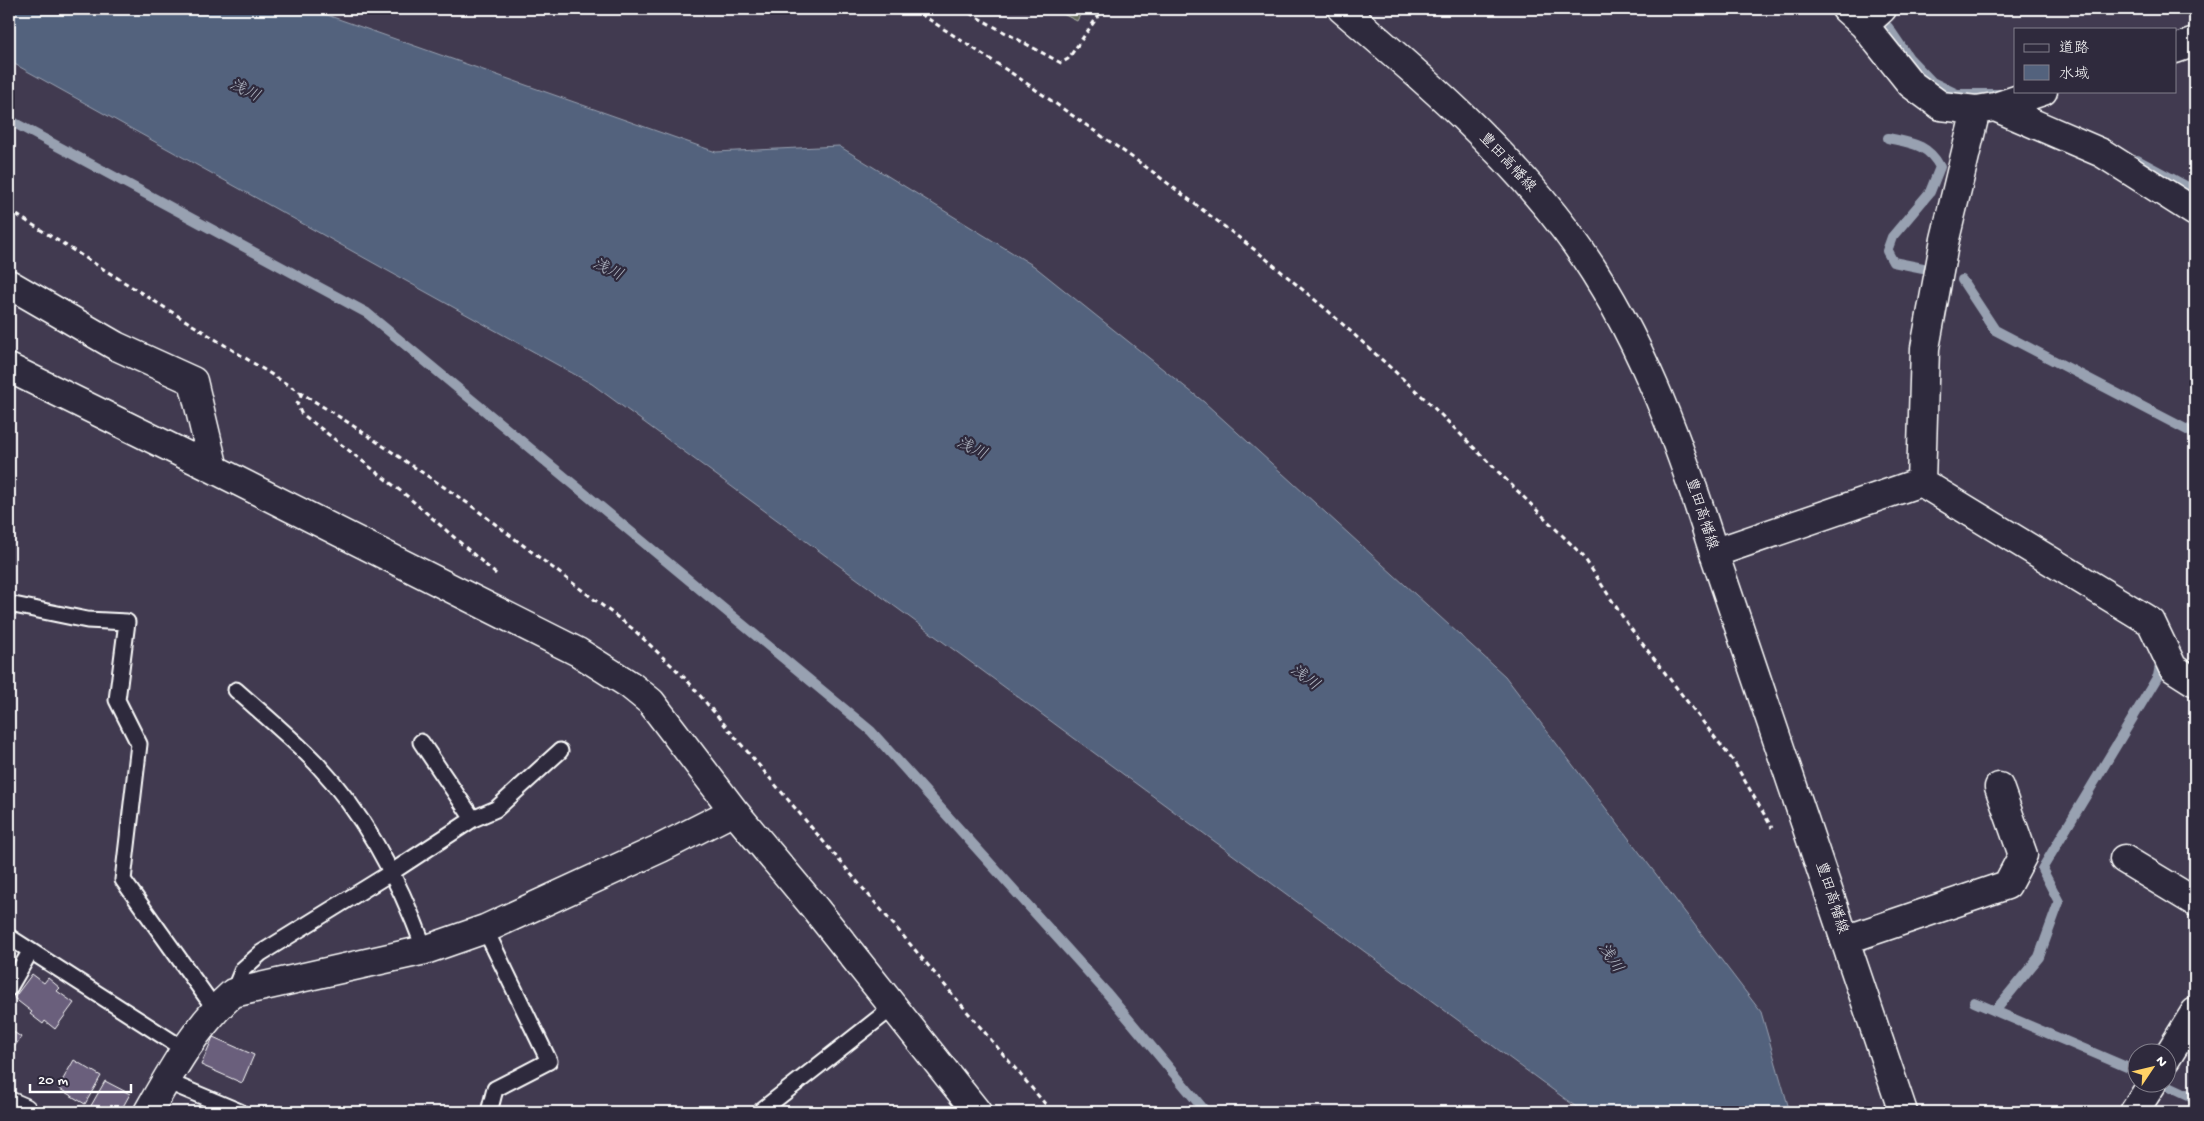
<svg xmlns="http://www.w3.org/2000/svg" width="2204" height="1121" font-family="'Gochi Hand','Klee One',sans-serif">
	<rect width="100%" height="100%" fill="#413a50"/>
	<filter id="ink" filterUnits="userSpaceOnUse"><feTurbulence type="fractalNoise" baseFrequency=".02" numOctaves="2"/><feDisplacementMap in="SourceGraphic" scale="10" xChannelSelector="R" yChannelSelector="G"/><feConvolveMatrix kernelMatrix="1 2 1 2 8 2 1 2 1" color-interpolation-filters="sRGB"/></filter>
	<g filter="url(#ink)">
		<path fill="#62685a" stroke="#b0b4ac" d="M1053,9h30l-6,12z"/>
		<path fill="#53627d" stroke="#98a1b1" d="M9,9h301l406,143 123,-6 195,120 170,136 301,274 256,336 29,100h-207l-991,-728 -583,-323z"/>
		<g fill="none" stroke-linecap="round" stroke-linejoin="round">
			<path stroke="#98a1b1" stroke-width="10" d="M1888,27l21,31 23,24 25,12h43
				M9,120l358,193 504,418 235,261 100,120
				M1888,138c23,5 40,6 52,29l-10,25 -38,45 -5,14 6,11 30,6
				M2137,160l58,31
				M1962,280l33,50 200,104
				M1974,1002l162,69
				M1995,1011l44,-54 20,-55 -17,-33 116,-193 3,-17
				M2167,1085l28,13"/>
		</g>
		<path fill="#6a5f7c" stroke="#fff" d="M32,974l12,9 4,-5 12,10 -3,3 17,12 -19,26 -10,-8 -2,3 -13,-10 2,-2 -18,-14z
			M9,1029l12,8 -12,18z
			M213,1037l41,18 -12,28 -41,-18z
			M74,1060l27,16 -16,28 -27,-16z
			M105,1081l25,13 -10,18h-30l-2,-1z"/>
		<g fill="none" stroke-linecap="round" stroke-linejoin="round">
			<defs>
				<path id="service" d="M9,604l78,16 40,2 -10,78 22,44 -16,136 92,129
					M236,690c27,24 55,47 80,73 50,53 84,119 109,187
					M421,742l52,77
					M485,929l64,132 -54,28 -6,23
					M9,937l176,113
					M9,988l21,-36
					M233,993l10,-24 18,-16 131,-81 81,-53 23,-10 64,-58
					M166,1081l74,31
					M762,1110l131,-103"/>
				<path id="minor" d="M1846,9l18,16 47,59 30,22 35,4 19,-3 48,-16
					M1864,25l18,-16
					M2175,49l20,-7
					M1995,107l107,46 93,59
					M9,284l107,62 77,35 21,88
					M9,368l205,101 364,183 52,33 21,17 83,109 80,96 163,205
					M1921,482l4,-134 20,-109 31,-129
					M1714,553l207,-71 230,140 22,46 22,14
					M2124,859l71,43
					M1845,940l162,-55 16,-30 -24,-68
					M2166,1059l29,-47
					M9,1106l14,6
					M148,1112c24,-42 48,-86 85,-119l192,-43 60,-21 176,-81 73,-37
					M2134,1112l18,-28"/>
				<path id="secondary" d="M1342,9c80,68 161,138 225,223 71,95 112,209 147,321l189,559"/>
			</defs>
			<use href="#service" stroke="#fff" stroke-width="19"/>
			<use href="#minor" stroke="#fff" stroke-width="31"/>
			<use href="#secondary" stroke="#fff" stroke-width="31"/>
			<path stroke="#fff" stroke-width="3" stroke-dasharray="5 4" stroke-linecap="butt" d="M913,9l106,69 134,94 106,81 68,57 97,88 159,158 45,69 106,137 38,66
				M962,9l99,54 7,-4 35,-50
				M9,210l340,213 120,81 164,125 53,50 366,433
				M302,393l-5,11 4,9 106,83 89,78"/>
			<use href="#service" stroke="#2f2a3d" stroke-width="15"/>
			<use href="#minor" stroke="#2f2a3d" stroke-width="28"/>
			<use href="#secondary" stroke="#2f2a3d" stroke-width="28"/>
		</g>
	</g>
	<g text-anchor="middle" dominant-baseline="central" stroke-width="4.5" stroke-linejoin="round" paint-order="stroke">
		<g font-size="15" fill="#fff" stroke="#2f2a3d">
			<text transform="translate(1507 163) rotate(47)">豊田高幡線</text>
			<text transform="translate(1701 514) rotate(72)">豊田高幡線</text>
			<text transform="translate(1831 898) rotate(72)">豊田高幡線</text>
		</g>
		<g font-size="16" font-style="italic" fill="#b2b8c4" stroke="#2f2a3d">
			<text transform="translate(244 92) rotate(26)">浅川</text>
			<text transform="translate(607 271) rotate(26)">浅川</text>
			<text transform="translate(971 450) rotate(26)">浅川</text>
			<text transform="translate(1304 679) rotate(36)">浅川</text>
			<text transform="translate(1609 959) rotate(57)">浅川</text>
		</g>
	</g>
	<rect width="2204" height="1121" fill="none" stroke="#2f2a3d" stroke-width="30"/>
	<rect x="15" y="15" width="2174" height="1091" fill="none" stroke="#fff" stroke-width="2" filter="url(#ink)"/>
	<rect x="2014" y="28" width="162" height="65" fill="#2f2a3d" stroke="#827f8b"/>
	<rect x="2024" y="44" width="25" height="8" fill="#2f2a3d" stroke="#827f8b"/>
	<text x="2059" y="52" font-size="15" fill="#ffffff">道路</text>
	<rect x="2024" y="65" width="25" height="15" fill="#53627d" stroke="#827f8b"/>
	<text x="2059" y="78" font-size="15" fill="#ffffff">水域</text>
	<g transform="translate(2152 1068) rotate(55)"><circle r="24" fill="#2f2a3d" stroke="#827f8b"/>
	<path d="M0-4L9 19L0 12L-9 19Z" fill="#ffd166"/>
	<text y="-8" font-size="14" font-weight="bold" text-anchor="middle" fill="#ffffff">N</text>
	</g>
	<path d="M30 1084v8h101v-8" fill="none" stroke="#ffffff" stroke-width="2.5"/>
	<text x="38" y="1084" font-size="15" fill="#ffffff" stroke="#2f2a3d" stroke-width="4" paint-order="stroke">20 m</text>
</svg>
